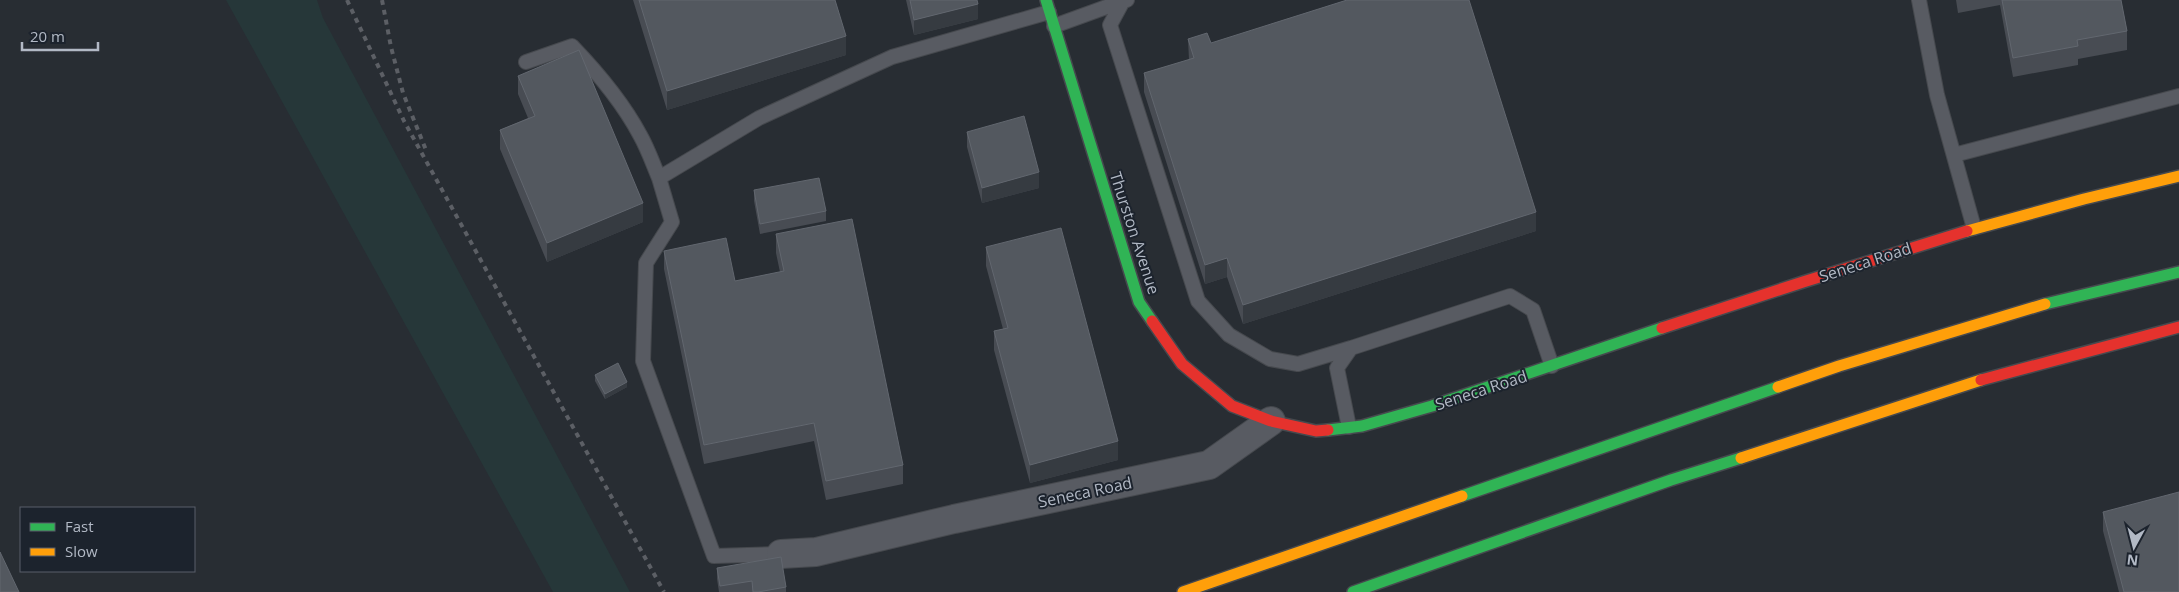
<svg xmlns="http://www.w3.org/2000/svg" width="2179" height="592" font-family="'Open Sans',sans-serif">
	<rect width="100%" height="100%" fill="#282d33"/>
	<path fill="#263739" d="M226,0h91l6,18 307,574h-77z"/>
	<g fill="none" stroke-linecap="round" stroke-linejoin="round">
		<defs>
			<path id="lane" d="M1127,0l-4,1 -13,24 88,276 31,34 41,24 28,5 53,-16
				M1919,0l18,95 37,133
				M1054,26l69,-25
				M526,62l46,-16c25,26 51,57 68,89 8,14 13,29 19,43
				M1954,155l225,-59
				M1349,427l-12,-59 14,-20 159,-52 23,14 19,56
				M781,554l-67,2 -71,-195 3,-98 26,-41 -13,-44 100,-60 133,-61 157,-45"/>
			<path id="street" d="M781,554l35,-2 138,-33 255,-54 62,-44"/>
			<path id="fast" d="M1046,0l93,302 13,19
				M2045,304l134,-32
				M1328,430l34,-4 70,-20 230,-78
				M1462,496l316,-109
				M1353,592l318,-112 70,-22"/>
			<path id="slow" d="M1967,231l117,-32 95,-23
				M1778,387l61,-21 206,-62
				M1741,458l240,-78
				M1183,592l279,-96"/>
			<path id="jam" d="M1152,321l30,43 50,42 39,15 45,10 12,-1
				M1662,328l141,-46 164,-51
				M1981,380l198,-53"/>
		</defs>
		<use href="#lane" stroke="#46494e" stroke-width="16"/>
		<use href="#street" stroke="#46494e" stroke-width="30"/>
		<use href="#fast" stroke="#46494e" stroke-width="14"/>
		<use href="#slow" stroke="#46494e" stroke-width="14"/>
		<use href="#jam" stroke="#46494e" stroke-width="14"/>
		<use href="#lane" stroke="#585b62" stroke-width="14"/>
		<use href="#street" stroke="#585b62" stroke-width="28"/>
		<use href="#fast" stroke="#30b455" stroke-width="11"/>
		<use href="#slow" stroke="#ff9f0a" stroke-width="11"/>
		<use href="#jam" stroke="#e5322d" stroke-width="11"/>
		<path stroke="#5c5f65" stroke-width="4" stroke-dasharray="5 5" stroke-linecap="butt" d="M347,0l57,121 260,471
			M382,0l9,47 12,46 23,57"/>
	</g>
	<path fill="#484c53" d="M633,0h202l11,55 -179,55z
		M906,0h71l1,19 -64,16z
		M1956,0h165l6,31v19l-49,9v6l-65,12 -13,-72 -42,8z
		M1188,39l23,4 325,188 -293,93 -16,-47 -22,7 -61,-192v-19l45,-13z
		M518,76l125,146 -96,40 -47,-113v-19l28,-12 -10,-24z
		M967,132l72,56 -57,15 -15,-56z
		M754,190l72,21v10l-66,13 -6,-33z
		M776,234l127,231v19l-77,16 -12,-59 -110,23 -40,-195v-18l71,30 45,-9 -4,-19z
		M986,247l132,213 -88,23 -36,-133v-19l9,-2 -17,-63z
		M595,375l32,12 -22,12 -10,-18z
		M2103,512l76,80h-60l-16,-61z
		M717,568l69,19v5h-67l-2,-13z"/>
	<path fill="#363b41" d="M978,4v15l-64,16v-15z
		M846,36v19l-179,55v-19z
		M1039,172v16l-57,15v-15z
		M643,203v19l-96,40v-19z
		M1536,212v19l-293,93v-19z
		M1227,258v19l-22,7v-19z
		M627,382v5l-22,12v-5z
		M1118,441v19l-88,23v-18z"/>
	<path fill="#53585f" stroke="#62676f" d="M639,0h196l11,36 -179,55z
		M910,0h67l1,4 -64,16z
		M1347,0h122l67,212 -293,93 -16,-47 -22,7 -61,-192 50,-15 -6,-19 19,-6 4,10z
		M2002,0h119l6,31 -50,9 1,6 -65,12z
		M579,50l64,153 -96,40 -47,-113 35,-14 -17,-40z
		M1024,116l15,56 -57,16 -15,-56z
		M819,178l7,33 -66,13 -6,-34z
		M852,219l51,246 -77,16 -12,-58 -110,22 -40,-194 62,-13 9,43 49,-10 -8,-37z
		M1061,228l57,213 -88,24 -36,-134 14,-3 -22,-81z
		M618,363l9,19 -22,12 -10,-19z
		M2179,492v100h-55l-21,-80z
		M0,552l19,40h-19z
		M781,557l5,30 -28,5h-5l-1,-11 -32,5 -3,-18z"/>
	<g text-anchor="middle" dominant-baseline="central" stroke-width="4" stroke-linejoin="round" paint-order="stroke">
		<g font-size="16" fill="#b2b9c5" stroke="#1c232d">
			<text transform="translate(1135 233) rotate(72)">Thurston Avenue</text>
			<text transform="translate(1865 262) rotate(-18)">Seneca Road</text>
			<text transform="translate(1481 390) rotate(-18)">Seneca Road</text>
			<text transform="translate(1085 492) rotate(-12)">Seneca Road</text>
		</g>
	</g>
	<rect x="20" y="507" width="175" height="65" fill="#1c232d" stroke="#585f6a"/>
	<rect x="30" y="523" width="25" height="8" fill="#30b455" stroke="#585f6a"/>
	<text x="65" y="532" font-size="15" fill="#b2b9c5">Fast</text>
	<rect x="30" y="548" width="25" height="8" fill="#ff9f0a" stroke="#585f6a"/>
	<text x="65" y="557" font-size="15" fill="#b2b9c5">Slow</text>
	<g transform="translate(2134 547) rotate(187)" stroke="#1c232d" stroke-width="4" paint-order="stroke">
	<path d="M0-4L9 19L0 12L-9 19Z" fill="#b2b9c5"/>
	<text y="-8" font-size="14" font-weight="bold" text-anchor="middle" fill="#b2b9c5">N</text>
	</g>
	<path d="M22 42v8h76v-8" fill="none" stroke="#b2b9c5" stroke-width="2.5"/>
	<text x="30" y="42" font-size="15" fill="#b2b9c5" stroke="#1c232d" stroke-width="4" paint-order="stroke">20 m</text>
</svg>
